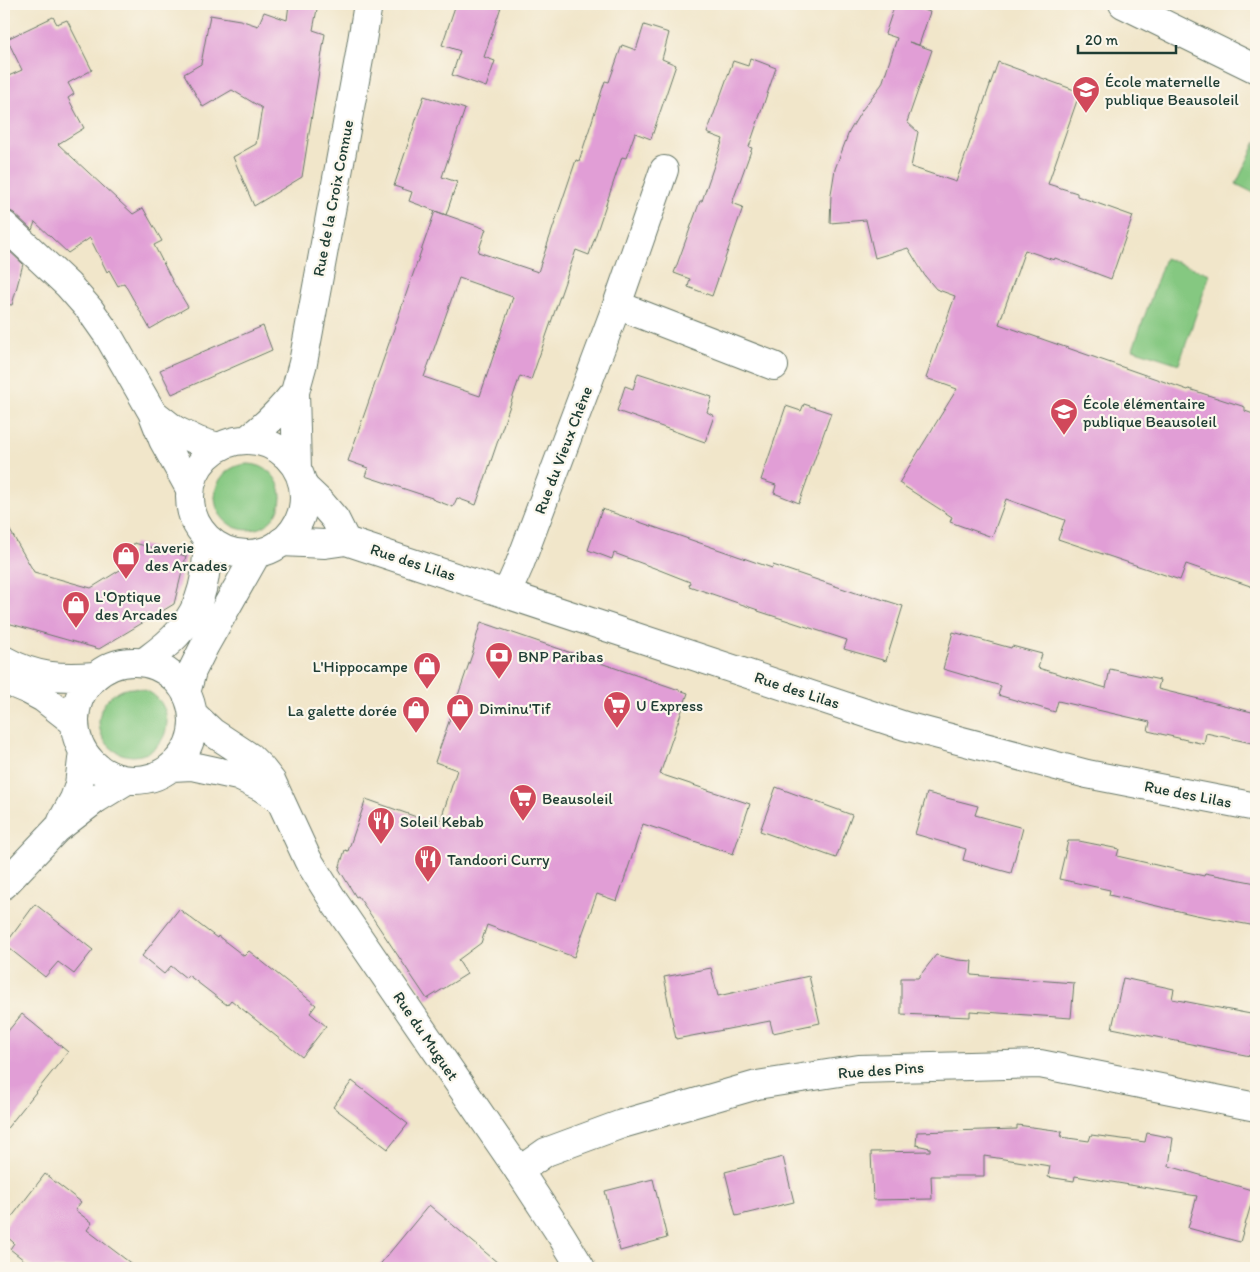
<svg xmlns="http://www.w3.org/2000/svg" width="1260" height="1272" font-family="Itim,sans-serif">
	<rect width="100%" height="100%" fill="#fbf7ec"/>
	<filter id="ink" filterUnits="userSpaceOnUse"><feTurbulence type="fractalNoise" baseFrequency=".02" numOctaves="2"/><feDisplacementMap in="SourceGraphic" scale="10" xChannelSelector="R" yChannelSelector="G"/><feConvolveMatrix kernelMatrix="1 2 1 2 8 2 1 2 1" color-interpolation-filters="sRGB"/></filter>
	<filter id="wash" filterUnits="userSpaceOnUse"><feTurbulence type="fractalNoise" baseFrequency=".0096" numOctaves="4" result="noise"/><feDisplacementMap in="SourceGraphic" scale="20" xChannelSelector="R" yChannelSelector="G"/><feGaussianBlur stdDeviation="1.12" result="paint"/><feColorMatrix in="noise" values="0 0 0 0 0 0 0 0 0 0 0 0 0 0 0 0 0 1.4 0 .05"/><feComposite in="paint" operator="in"/></filter>
	<g filter="url(#wash)">
		<rect width="100%" height="100%" fill="#f1e6ca"/>
		<path fill="#85c881" stroke="#52825a" d="M1256,142v52l-20,-10z
			M1165,258l45,16 -31,90 -46,-15z
			M215 497a33 33 0 1 1 66 0a33 33 0 1 1-66 0Z
			M99 722a34 34 0 1 1 68 0a34 34 0 1 1-68 0Z"/>
		<g id="blocks">
			<path fill="#e19ed6" fill-rule="evenodd" d="M289,4h29l-5,26 12,4 -23,143 -48,29 -21,-49 23,-13 6,-36 -30,-18 -29,17 -19,-33 17,-10 9,-49 30,5 18,6 6,-14 23,8z
				M456,4h46l-18,53 11,4 -9,26 -34,-12 8,-24 -18,-6z
				M895,4h12l23,8 -11,33 -10,-3 23,8 -25,72 11,10 -7,35 45,15 42,-120 82,30 -32,92 29,9v3l56,20 -22,63 -56,-21 -1,2 -29,-10 -26,74 189,66 1,-1 56,18v4l11,4v173l-70,-24 -6,16 -122,-41 7,-19 -59,-21 -14,38 -42,-15 2,-5 -53,-34 58,-94 -31,-11 29,-82 -19,-7 -11,-13 -17,-28 -33,10 -9,-38 -36,3 1,-29 4,-25 8,-21 6,-16 13,-22 20,-26 15,-46 -12,-4z
				M53,17l4,7 10,-4 25,50 -24,13 6,11 -6,4 16,30 -26,16 75,70 10,-6 19,33 -8,4 19,37 15,25 -38,22 -26,-46 -6,3 -9,-16 -2,2 -17,-34 -22,15 -33,-31 -3,8 -18,-17 -6,-3h-4v-132l18,-8 -15,-31z
				M644,25l25,8 -7,26 14,6 -25,74 -16,-6 -9,25 -4,-1 -33,98 -13,-5 -45,130 -11,-4 -44,129 -19,-7 -4,9 -21,-8v-1l-67,-22 3,-8 -20,-7 87,-250 51,18 -8,23 60,20 38,-112 3,1 26,-80 4,1 13,-37 14,5zM459,278l54,19 -33,99 -56,-19z
				M750,58l26,10 -27,79 3,1 -20,55 11,4 -31,89 -24,-9 2,-8 -16,-6 26,-72h2l21,-62 -16,-6 26,-72 15,5z
				M424,96l41,13 -23,68 15,5 -11,33 -37,-14 3,-9 -18,-6z
				M4,246l19,18 -11,41 -8,-1z
				M263,326l9,24 -100,44 -12,-24z
				M638,373l74,24 -5,15 7,4 -9,26 -88,-31 8,-25 8,3z
				M804,404l27,9 -32,90 -25,-10 2,-8 -15,-5 25,-74 15,5z
				M602,509l170,59 1,-3 89,30v-2l41,13 -17,55 -42,-12 3,-9 -89,-29v-1l-69,-24 1,-4 -33,-13 -43,-16 -2,6 -24,-9z
				M4,520l30,52 57,16 37,-23 6,-22 52,13 -12,48 -75,45 -95,-27z
				M481,622l207,71 -28,81 90,30 -17,50 -90,-30 -26,77 -20,-7 -23,63 -87,-32 -6,18 -23,17 9,14 -40,25 -69,-103 -2,1 -17,-28 6,-19 3,1 18,-52 73,26 18,-55 -22,-8 39,-113 -1,-1z
				M953,632l58,16 1,-2 30,8 -4,14 68,20 4,-19 50,11 -2,9 98,24v31l-50,-11 -2,11 -56,-13 2,-9 -92,-21 -3,11 -57,-17 3,-9 -58,-17z
				M776,787l76,28 -16,43 -76,-27z
				M927,793l51,13 -3,9 48,13 -12,45 -48,-13 3,-11 -51,-15z
				M1068,841h11l40,8 -2,7 87,20 1,-3 51,10v43l-60,-11 -87,-20 1,-5 -51,-11z
				M35,904l58,46 -19,24 -16,-12 -13,15 -40,-32z
				M179,909l38,29 1,-2 26,20 5,-5 67,54 -6,8 16,13 -24,31 -71,-57 -4,5 -39,-30 -2,3 -15,-12 -7,8 -22,-18z
				M936,955l22,5 14,1 -1,14 103,8 -3,35 -101,-7v6l-69,-3v-36h17z
				M711,968l7,28 91,-20 11,47 -47,10 -3,-12 -94,18 -10,-48h1l-3,-14z
				M1123,978l51,11 -2,10 84,16v12l-6,29 -138,-28z
				M22,1014l46,38 -64,80v-96z
				M352,1081l56,43 -20,25 -55,-42z
				M1017,1125l45,6 -1,6 28,4 2,-6 54,7 2,-9 26,5 -4,28 86,25 -15,51 -52,-14 9,-32 -122,-20 -1,5 -26,-4 2,-11 -66,-10v20h-53l1,23 -59,1 -2,-48 59,-1v-3l-14,-3 1,-13 100,-3z
				M783,1157l11,45 -58,14 -11,-44z
				M45,1174l36,28 -6,8 17,13 -5,7 50,38h-103l-24,-19 4,-6 -10,-9v-7z
				M653,1179l14,59 -47,13 -15,-60z
				M429,1205l75,63h-127z"/>
		</g>
	</g>
	<g filter="url(#ink)">
		<use href="#blocks" fill-opacity="0" stroke="#687868" stroke-width="1"/>
		<g fill="none" stroke-linecap="round" stroke-linejoin="round">
			<defs>
				<path id="street" d="M1123,4l133,65
					M4,225l64,60 22,25 19,27 43,75 11,28 27,49
					M617,305l157,61
					M152,412l23,18 23,11 20,6
					M304,487l19,18 12,14 11,22
					M281,542l44,2 21,-3 559,185 182,48 169,33
					M507,593l12,-27 98,-261 47,-135
					M519,1171l27,-19 76,-28 135,-39 102,-16 181,-5 216,43"/>
				<path id="secondary" d="M248,439c18,-14 33,-29 47,-47
					M190 497a57 57 0 1 1 114 0a57 57 0 1 1-114 0Z
					M297,469l-2,-77 8,-29 56,-304 9,-55
					M4,660c30,17 57,19 91,16
					M75 721a59 59 0 1 1 118 0a59 59 0 1 1-118 0Z
					M144,662c12,-9 25,-18 35,-30 24,-26 29,-60 28,-94
					M4,680l24,10 15,8 32,25
					M186,693l6,-22 13,-26 52,-92
					M194,715l18,17 38,25 11,11 11,14 36,78 27,43 184,268 42,64 20,33
					M172,767l20,-1 46,10 23,11 18,12
					M62,821l12,-22 5,-14 4,-34
					M4,885l53,-56 39,-30 31,-19"/>
			</defs>
			<use href="#street" stroke="#687868" stroke-width="30"/>
			<use href="#secondary" stroke="#687868" stroke-width="30"/>
			<use href="#street" stroke="#fff" stroke-width="28"/>
			<use href="#secondary" stroke="#fff" stroke-width="28"/>
		</g>
	</g>
	<defs>
		<symbol id="school-pin" viewBox="-11 -11 22 30"><path d="M0 17L-7.5 6A9.5 9.5 0 1 1 7.5 6Z" fill="#d1495b" stroke="#fbf7ec"/><path d="M0-5L7-2L0 1L-7-2ZM-4 1L0 2.5L4 1V4Q0 6-4 4Z" fill="#fff"/></symbol>
		<symbol id="shop-pin" viewBox="-11 -11 22 30"><path d="M0 17L-7.5 6A9.5 9.5 0 1 1 7.5 6Z" fill="#d1495b" stroke="#fbf7ec"/><path d="M-5-2.5h2.3a2.7 3.5 0 0 1 5.4 0H5L5.5 6h-11ZM-1.5-2.5h3a1.5 2.3 0 0 0-3 0Z" fill="#fff"/></symbol>
		<symbol id="bank-pin" viewBox="-11 -11 22 30"><path d="M0 17L-7.5 6A9.5 9.5 0 1 1 7.5 6Z" fill="#d1495b" stroke="#fbf7ec"/><path d="M-6-4H6V4H-6ZM0-2.3a2.3 2.3 0 1 0 0 4.6a2.3 2.3 0 1 0 0-4.6Z" fill="#fff"/></symbol>
		<symbol id="supermarket-pin" viewBox="-11 -11 22 30"><path d="M0 17L-7.5 6A9.5 9.5 0 1 1 7.5 6Z" fill="#d1495b" stroke="#fbf7ec"/><path d="M-6-5.5h2.5l.6 2H6L4.5 2H-2.5L-4.4-4H-6ZM-1.5 3.2a1.3 1.3 0 1 0 .1 0ZM3 3.2a1.3 1.3 0 1 0 .1 0Z" fill="#fff"/></symbol>
		<symbol id="restaurant-pin" viewBox="-11 -11 22 30"><path d="M0 17L-7.5 6A9.5 9.5 0 1 1 7.5 6Z" fill="#d1495b" stroke="#fbf7ec"/><path d="M-5-6h1v4h1v-4h1v4h1v-4h1v5L-1.5 .5V6h-2V.5L-5-1ZM5-6V6H3V1.5H1.5Q1.5-4 5-6Z" fill="#fff"/></symbol>
	</defs>
	<g fill-rule="evenodd">
		<use href="#school-pin" x="1070" y="74" width="32" height="43"/>
		<use href="#school-pin" x="1048" y="396" width="32" height="43"/>
		<use href="#shop-pin" x="110" y="540" width="32" height="43"/>
		<use href="#shop-pin" x="60" y="589" width="32" height="43"/>
		<use href="#bank-pin" x="483" y="640" width="32" height="43"/>
		<use href="#shop-pin" x="411" y="650" width="32" height="43"/>
		<use href="#supermarket-pin" x="601" y="689" width="32" height="43"/>
		<use href="#shop-pin" x="444" y="692" width="32" height="43"/>
		<use href="#shop-pin" x="400" y="694" width="32" height="43"/>
		<use href="#supermarket-pin" x="507" y="782" width="32" height="43"/>
		<use href="#restaurant-pin" x="365" y="805" width="32" height="43"/>
		<use href="#restaurant-pin" x="412" y="843" width="32" height="43"/>
	</g>
	<g text-anchor="middle" dominant-baseline="central" stroke-width="4.5" stroke-linejoin="round" paint-order="stroke">
		<g font-size="16" fill="#1f3d34" stroke="#fbf7ec" text-anchor="start">
			<text x="1105" y="81">École maternelle<tspan x="1105" dy="18">publique Beausoleil</tspan></text>
			<text x="1083" y="403">École élémentaire<tspan x="1083" dy="18">publique Beausoleil</tspan></text>
			<text x="145" y="547">Laverie<tspan x="145" dy="18">des Arcades</tspan></text>
			<text x="95" y="596">L'Optique<tspan x="95" dy="18">des Arcades</tspan></text>
			<text x="518" y="656">BNP Paribas</text>
			<text x="408" y="666" text-anchor="end">L'Hippocampe</text>
			<text x="636" y="705">U Express</text>
			<text x="479" y="708">Diminu'Tif</text>
			<text x="397" y="710" text-anchor="end">La galette dorée</text>
			<text x="542" y="798">Beausoleil</text>
			<text x="400" y="821">Soleil Kebab</text>
			<text x="447" y="859">Tandoori Curry</text>
		</g>
		<g font-size="16" fill="#1f3d34" stroke="#fbf7ec">
			<text transform="translate(333 198) rotate(-79)">Rue de la Croix Connue</text>
			<text transform="translate(563 450) rotate(-69)">Rue du Vieux Chêne</text>
			<text transform="translate(413 562) rotate(18)">Rue des Lilas</text>
			<text transform="translate(797 690) rotate(18)">Rue des Lilas</text>
			<text transform="translate(1188 794) rotate(11)">Rue des Lilas</text>
			<text transform="translate(426 1036) rotate(56)">Rue du Muguet</text>
			<text transform="translate(881 1070) rotate(-4)">Rue des Pins</text>
		</g>
	</g>
	<rect width="1260" height="1272" fill="none" stroke="#fbf7ec" stroke-width="20"/>
	<path d="M1078 45v8h98v-8" fill="none" stroke="#1f3d34" stroke-width="2.5"/>
	<text x="1085" y="45" font-size="15" fill="#1f3d34" stroke="#fbf7ec" stroke-width="4" paint-order="stroke">20 m</text>
</svg>
